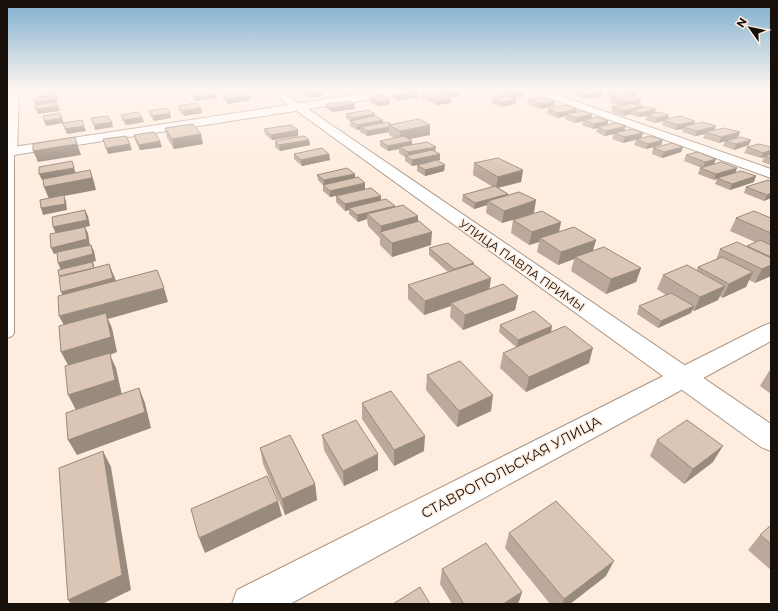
<svg xmlns="http://www.w3.org/2000/svg" width="778" height="611" font-family="Montserrat,sans-serif">
	<rect width="100%" height="100%" fill="#feecde"/>
	<g fill="none" stroke-linecap="round" stroke-linejoin="round">
		<defs>
			<path id="service" d="M10,149l4,3v181l-2,3 -5,2v-188z"/>
			<path id="minor" d="M9,90h10l-2,62 -2,3h-8v-43z
				M268,90h12l491,334v27l-10,-4z
				M527,90h16l228,79v9z"/>
			<path id="tertiary" d="M387,90h28l-5,3 -403,63v-8z"/>
			<path id="primary" d="M771,323v18l-481,263h-58l5,-14 526,-264z"/>
		</defs>
		<use href="#service" stroke="#ab9686" stroke-width="2"/>
		<use href="#minor" stroke="#ab9686" stroke-width="2"/>
		<use href="#tertiary" stroke="#ab9686" stroke-width="2"/>
		<use href="#primary" stroke="#ab9686" stroke-width="2"/>
		<use href="#service" fill="#fff" fill-rule="evenodd"/>
		<use href="#minor" fill="#fff" fill-rule="evenodd"/>
		<use href="#tertiary" fill="#fff" fill-rule="evenodd"/>
		<use href="#primary" fill="#fff" fill-rule="evenodd"/>
	</g>
	<path fill="#bca99b" d="M228,90h20v4l3,6 -23,4 -4,-4 -1,-5 7,-1 -2,-1z
		M302,90h18l2,6 -12,2 -8,-4z
		M329,90h28v1l-23,4 -5,-3z
		M435,90h21l3,2v4l-9,2 1,5 -14,2 -16,-7v-5l14,-2z
		M498,90h23l2,6 -11,2 3,6 -14,3 -9,-4v-5l11,-1 -6,-3z
		M560,90h38l4,6 -16,3 -12,-4 1,-3 -7,1z
		M748,90h20l-11,3z
		M190,92l27,2 1,4 -22,3 -5,-5z
		M608,92l29,4 -3,1 7,2 -1,4 -4,1 7,2v2l12,5 14,2 -1,4 26,5 20,6 26,2 -2,5 -19,6 -16,-5 2,-4 -10,2 -13,-4 1,-3 -7,1 -14,-5 1,-4 -8,2 -10,-3 2,-4 -8,1 -8,-2v-1l-8,2 -12,-4 1,-5 7,-2 -9,-3 1,-4h1l-5,-2z
		M393,94l25,3 -21,4 -4,-3z
		M370,97l20,7 -12,2 -8,-4z
		M528,99l27,2v5l-15,3 -13,-5z
		M326,104h28l1,5 -23,3 -5,-3z
		M178,106l23,2 1,5 -18,3 -5,-6z
		M548,109h29l-1,3 16,2v4l16,3 -1,4 17,6 19,2 -2,5 20,7 -15,4 -12,-4 2,-5 -13,3 -11,-4 2,-5 -9,2 -9,-4 1,-4 -4,1 -11,-4 1,-4 -8,2 -10,-4 1,-3 -9,2 -10,-4z
		M149,111l21,2 1,5 -17,3 -4,-5z
		M346,114h29v2l8,4v2l8,2 39,1v10l-21,4 3,2v4l23,7 5,8h-3l8,5 -1,6 -19,5 -8,-5v-6l-5,1 -7,-5v-4l-6,-4v-4l-11,2 -8,-5v-5l15,-3 -6,-3v-3l-22,4 -7,-4v-2h-3l-7,-4v-5l-4,-3z
		M121,115l23,7 -18,3 -4,-5z
		M165,128l38,16 -29,5 -7,-11z
		M264,129l34,7 -26,4 -7,-6z
		M134,135l28,12 -22,3 -5,-10z
		M309,140l1,5 -30,6 -5,-4v-6z
		M725,141l24,4 -15,5 -11,-4z
		M683,147l-2,5 -19,6 -10,-4 1,-6z
		M747,147h24v18l-9,-3 2,-5 -3,1 -17,-5z
		M294,154h35l1,6 -28,6 -8,-7z
		M686,155l28,9 21,9 19,9 -24,8 -15,-6 2,-5 -3,1 -16,-6 2,-6h2l-18,-7z
		M474,163l49,7 -2,12 -23,6 10,6 -1,1 27,18 -32,10 -16,-10 1,-8 -13,4 -12,-8 1,-6 30,-8 -20,-12z
		M317,175l38,3 10,5v6l16,11 14,7 23,14 13,24 -39,12 -12,-12v-7l-12,-12 -1,-7 -9,3 -9,-8v-4l-4,1 -9,-9v-6l-6,1 -7,-6v-6l-5,-5z
		M771,181v17l-7,3 -20,-8 2,-6z
		M736,218h35v58l-16,7 -6,-3 -3,7 -24,11 -2,-2 -2,4 -24,11 -2,-1 -1,3 -33,15 -21,-14 2,-8 27,-11 -9,-6 6,-14 33,-4 2,-4 18,-7 4,-11 26,-3h1l8,-4 -25,-11z
		M513,220l48,2 -2,10 37,8 -3,11 48,17 -5,14 -30,12 -35,-23 3,-12 -16,6 -21,-13 2,-10 -10,3 -18,-12z
		M429,248l45,15v2l17,13 -2,11 29,7 -3,14 -52,20 -13,-13 1,-11 -27,9 -16,-16v-14l40,-13 -19,-17z
		M500,325l51,7 38,31 -63,29 -26,-24 3,-15 13,-6 -17,-15z
		M771,370v24l-11,-8 9,-15z
		M427,375l64,36 -34,16 -31,-37z
		M362,403l62,48 -30,15 -32,-47z
		M322,435l56,35 -34,16 -20,-36z
		M657,440l56,22 -29,22 -34,-28z
		M260,448l55,36 2,16 -32,15 -22,-51z
		M771,525v45l-23,-20 12,-15z
		M509,533l97,43 -36,28h-20l-45,-56z
		M442,569l80,23 -4,12h-66l-12,-20z"/>
	<path fill="#998a7e" d="M35,90h20v1l-19,2z
		M58,90h24l1,2 -23,3z
		M248,90v5l-15,2v-4z
		M333,90h24v1l-23,4z
		M568,90h14l-7,1v1l-7,1z
		M758,90h10l-11,3z
		M524,91l-1,5 -15,3 1,-5z
		M322,92v4l-12,2 -1,-4z
		M459,92v4l-12,2 1,-4z
		M603,92l-1,4 -16,3 1,-4z
		M638,92l-1,4 -12,3 1,-5z
		M418,93v4l-21,4v-5z
		M217,94l1,4 -22,3 -1,-4z
		M56,95l2,4 -2,1 4,11 -22,3 -2,-5v-3l-2,-4 4,-1 -1,-4z
		M250,96l1,4 -23,4 -1,-5z
		M451,98v5l-14,2v-4z
		M516,99l-1,5 -14,3v-5z
		M641,99l-1,4 -16,4 1,-5z
		M390,100v4l-12,2v-4z
		M555,101v5l-15,3 1,-5z
		M354,104l1,5 -23,3 -1,-4z
		M643,106l-1,5 -10,-1 -1,4 -8,2 1,-5z
		M201,108l1,5 -18,3 -1,-5z
		M577,109l-1,5h-10v2l-9,2 1,-5z
		M656,109l-2,5 -7,1v1l-8,1 1,-4z
		M170,113l1,5 -17,3 -1,-5z
		M375,114v5l-22,4 -1,-5z
		M592,114l-1,5 -7,1 -1,1 -8,2 1,-5z
		M669,115l-1,5h-5v1l-8,2 2,-5z
		M142,117l2,5 -18,3 -2,-5z
		M62,118l2,5 -18,3 -2,-5z
		M383,120v5l-23,2v3h-3v-5z
		M608,121l-1,5 -10,1v1l-4,1 1,-5z
		M695,121l-2,5 -10,1v2l-7,1 2,-5z
		M112,122l1,5 -18,3 -1,-5z
		M430,125v10l-30,6v-10z
		M84,126l2,5 -19,3 -2,-5z
		M626,126l-2,6 -10,1v1l-9,2 1,-5z
		M716,126l-2,5 -9,1v2l-10,2 2,-5z
		M389,127v5l-22,4v-5z
		M298,130v6l-26,4 -1,-5z
		M740,132l-2,5 -19,6 2,-6z
		M643,133l-2,5 -18,5 2,-6z
		M201,134l2,10 -29,5 -2,-10z
		M75,137l6,18 -43,7 -5,-11z
		M309,140l1,5 -30,6 -1,-6z
		M663,140l-2,5 -15,4 2,-5z
		M751,140l-2,5 -15,5 2,-6z
		M160,141l2,6 -22,3 -1,-5z
		M412,141v5l-13,1v2l-11,2v-5z
		M130,144l2,6 -24,4 -2,-6z
		M436,147l-1,5 -27,5v-5z
		M683,147l-2,5 -19,6 2,-6z
		M771,150v5l-7,1v1l-3,1 2,-5z
		M329,154l1,6 -28,6 -1,-6z
		M440,154v6l-28,6v-6z
		M716,159l-2,5 -11,4 2,-6z
		M72,161l4,13 -34,6 -3,-6z
		M445,165l-1,6 -19,5v-6z
		M737,168l-2,6 -18,4 -3,2 2,-6z
		M90,170l4,12 2,8 -32,6 2,5 1,9 -24,5 -2,-7 8,-9 -5,-12z
		M523,170l-2,12 -25,6 2,-11z
		M355,174v6l-31,6v-6z
		M756,176l-2,6 -24,8 2,-6z
		M365,183v6l-35,8v-6z
		M771,193v5l-7,3 3,-6z
		M508,194l-1,6 -19,1 -1,4 -13,4 1,-6z
		M381,196v6l-32,6v2l-4,1v-7z
		M536,200l-2,13 -32,10 2,-12z
		M395,206v6l-28,2v5l-9,3 -1,-7z
		M85,210l3,6 2,10 -5,1 3,6 2,13 -36,8 -3,-6 5,-14 -3,-7z
		M418,216v13l-37,4v-7z
		M561,222l-3,13 -18,3 -1,4 -10,3 3,-13z
		M432,232l-1,13 -39,12v-14z
		M596,240l-4,13 -17,4 -1,2 -16,6 3,-13z
		M91,245l3,6 2,10 -3,1 2,7 -34,1 -3,-7z
		M109,264l6,14 4,14 -51,14 -7,-14z
		M771,265v11l-16,7 7,-14z
		M641,268l-5,14 -30,12 5,-15z
		M753,272l-7,15 -24,11 7,-14z
		M491,278l-2,14 -38,11v3l-27,9 1,-14z
		M725,286l-7,14 -24,11 6,-14z
		M164,288l4,14 -60,17 4,9 5,24 -7,3 6,13 6,27 -46,15 -8,-15 1,-28 -8,-15 6,-21 -8,-15z
		M518,296l-3,14 -52,20 2,-15z
		M694,306l-3,7 -33,15 3,-7z
		M552,326l-1,7 -34,15 1,-8z
		M593,348l-4,15 -63,29 3,-15z
		M139,388l6,15 6,25 -74,27 -9,-15z
		M493,395l-2,16 -34,16 2,-16z
		M425,436l-1,15 -30,15v-16z
		M723,446l-10,16 -29,22 9,-15z
		M103,451l8,16 20,123 -29,14h-31l-3,-4z
		M378,454v16l-34,16 -1,-15z
		M315,484l2,16 -32,15 -3,-16z
		M278,501l4,15 -77,37 -6,-15z
		M614,561l-8,15 -36,28h-8l2,-5z
		M522,592l-4,12h-15z"/>
	<path fill="#dbc5b4" stroke="#998a7e" d="M201,90h12l4,4 -22,3 -5,-5z
		M230,90h17l-14,3z
		M304,90h16l2,2 -13,2z
		M440,90h16l3,2 -11,2z
		M499,90h22l3,1 -15,3z
		M578,90h20l5,2 -16,3 -12,-4z
		M614,90h20l4,2 -12,2 15,5 -16,3 -14,-4 11,-2 -14,-4z
		M413,91l5,2 -21,3 -4,-2z
		M435,91l16,7 -14,3 -16,-8z
		M55,92l1,3 -19,2 -1,-2z
		M246,92l4,4 -23,3 -4,-4z
		M382,95l8,5 -12,2 -8,-5z
		M55,96l1,3 -22,3v-3z
		M507,96l9,3 -15,3 -9,-4z
		M542,97l13,4 -14,3 -13,-5z
		M349,101l5,3 -23,4 -5,-4z
		M57,102l1,4 -22,3 -1,-4z
		M195,103l6,5 -18,3 -5,-5z
		M631,103l12,3 -19,5 -12,-4z
		M566,105l11,4 -19,4 -10,-4z
		M648,107l8,2 -16,4 -8,-3z
		M166,108l4,5 -17,3 -4,-5z
		M368,110l7,4 -23,4 -6,-4z
		M582,111l10,3 -16,4 -10,-4z
		M138,112l4,5 -18,3 -3,-5z
		M659,112l10,3 -12,3 -10,-3z
		M60,113l2,5 -18,3 -1,-5z
		M108,116l4,6 -18,3 -3,-7z
		M375,116l8,4 -26,5 -7,-4z
		M680,116l15,5 -17,4 -15,-5z
		M597,117l11,4 -14,3 -10,-4z
		M419,119l11,6 -30,6 -11,-6z
		M82,120l2,6 -19,3 -2,-6z
		M387,122l4,2 -2,1v2l-22,4 -7,-4z
		M702,122l14,4 -19,5 -14,-4z
		M616,123l10,3 -20,5 -9,-4z
		M193,124l8,10 -29,5 -7,-11z
		M291,125l7,5 -27,5 -7,-6z
		M724,128l16,4 -19,5 -16,-5z
		M632,129l11,4 -18,4 -11,-4z
		M154,132l6,9 -21,4 -5,-10z
		M126,136l4,8 -24,4 -3,-9z
		M304,136l5,4 -30,5 -4,-4z
		M404,136l8,5 -24,5 -8,-5z
		M651,136l12,4 -15,4 -12,-5z
		M75,137l2,7 -44,7v-7z
		M741,137l10,3 -15,4 -11,-3z
		M427,142l9,5 -28,5 -9,-5z
		M672,143l11,4 -19,5 -11,-4z
		M759,144l12,3v3l-8,3 -16,-6z
		M322,148l7,6 -28,6 -7,-6z
		M432,150l8,4 -28,6 -7,-4z
		M698,152l18,7 -11,3 -19,-7z
		M771,154v4l-7,-2z
		M498,158l25,12 -25,7 -24,-14z
		M437,160l8,5 -20,5 -8,-5z
		M72,161l2,7 -35,6v-7z
		M721,162l16,6 -21,6 -16,-6z
		M347,168l8,6 -31,6 -7,-5z
		M90,170l2,8 -48,9 -1,-8z
		M741,171l15,5 -24,8 -15,-6z
		M358,177l7,6 -35,8 -7,-6z
		M768,180l3,1v12l-4,2 -21,-8z
		M495,186l13,8 -33,9 -12,-8z
		M371,188l10,8 -36,8 -9,-8z
		M519,192l17,8 -32,11 -16,-10z
		M64,195l1,9 -24,4 -1,-8z
		M386,199l9,7 -38,9 -8,-7z
		M403,205l15,11 -37,10 -14,-12z
		M85,210l2,10 -34,7 -1,-10z
		M542,211l19,11 -29,10 -19,-12z
		M754,211l17,7v15l-35,-15z
		M419,221l13,11 -40,11 -12,-11z
		M85,227l2,12 -36,9 -1,-14z
		M574,227l22,13 -35,12 -21,-14z
		M760,240l11,5v12l-24,-11z
		M737,242l34,16v7l-9,4 -42,-20z
		M448,243l26,20 -20,6 -25,-21z
		M91,245l2,9 -35,9 -1,-11z
		M604,247l37,21 -30,11 -36,-22z
		M722,257l31,15 -24,12 -31,-17z
		M92,262l2,6 -35,8 -1,-6z
		M109,264l4,14 -52,14 -2,-15z
		M473,264l18,14 -66,23 -17,-16z
		M687,265l38,21 -25,11 -37,-22z
		M157,270l7,18 -105,28 -1,-20z
		M503,284l15,12 -53,19 -14,-12z
		M671,293l23,13 -33,15 -22,-15z
		M534,311l18,15 -34,14 -18,-15z
		M106,313l5,24 -50,15 -2,-26z
		M565,326l28,22 -64,29 -26,-24z
		M110,353l5,27 -47,15 -3,-29z
		M460,361l33,34 -34,16 -32,-36z
		M139,388l6,24 -77,28 -2,-27z
		M391,391l34,45 -31,14 -32,-47z
		M356,420l22,34 -35,17 -21,-36z
		M687,420l36,26 -30,23 -36,-29z
		M290,435l25,49 -33,15 -22,-51z
		M103,451l19,124 -54,25 -9,-132z
		M267,476l11,25 -79,37 -8,-29z
		M556,501l58,60 -50,38 -55,-66z
		M771,525v19l-11,-9z
		M486,543l36,49 -19,12h-39l-22,-35z
		M420,587l10,17h-37z"/>
	<linearGradient id="sky" x2="0" y2="1"><stop stop-color="#7caece"/><stop offset="0.51" stop-color="#fff6f0"/><stop offset="1" stop-color="#fff6f0" stop-opacity="0"/></linearGradient>
	<rect width="778" height="176" fill="url(#sky)"/>
	<g text-anchor="middle" dominant-baseline="central" stroke-width="3" stroke-linejoin="round" paint-order="stroke">
		<g font-size="12" fill="#170f09" stroke="#feecde">
			<text transform="translate(522 265) rotate(35)">УЛИЦА ПАВЛА ПРИМЫ</text>
		</g>
		<g font-size="14" fill="#170f09" stroke="#feecde">
			<text transform="translate(511 467) rotate(-28)">СТАВРОПОЛЬСКАЯ УЛИЦА</text>
		</g>
	</g>
	<rect width="778" height="611" fill="none" stroke="#170f09" stroke-width="16"/>
	<g transform="translate(750 28) rotate(303)" stroke="#feecde" stroke-width="3" paint-order="stroke">
	<path d="M0-3L7 15L0 10L-7 15Z" fill="#170f09"/>
	<text y="-6" font-size="11" font-weight="bold" text-anchor="middle" fill="#170f09">N</text>
	</g>
</svg>
